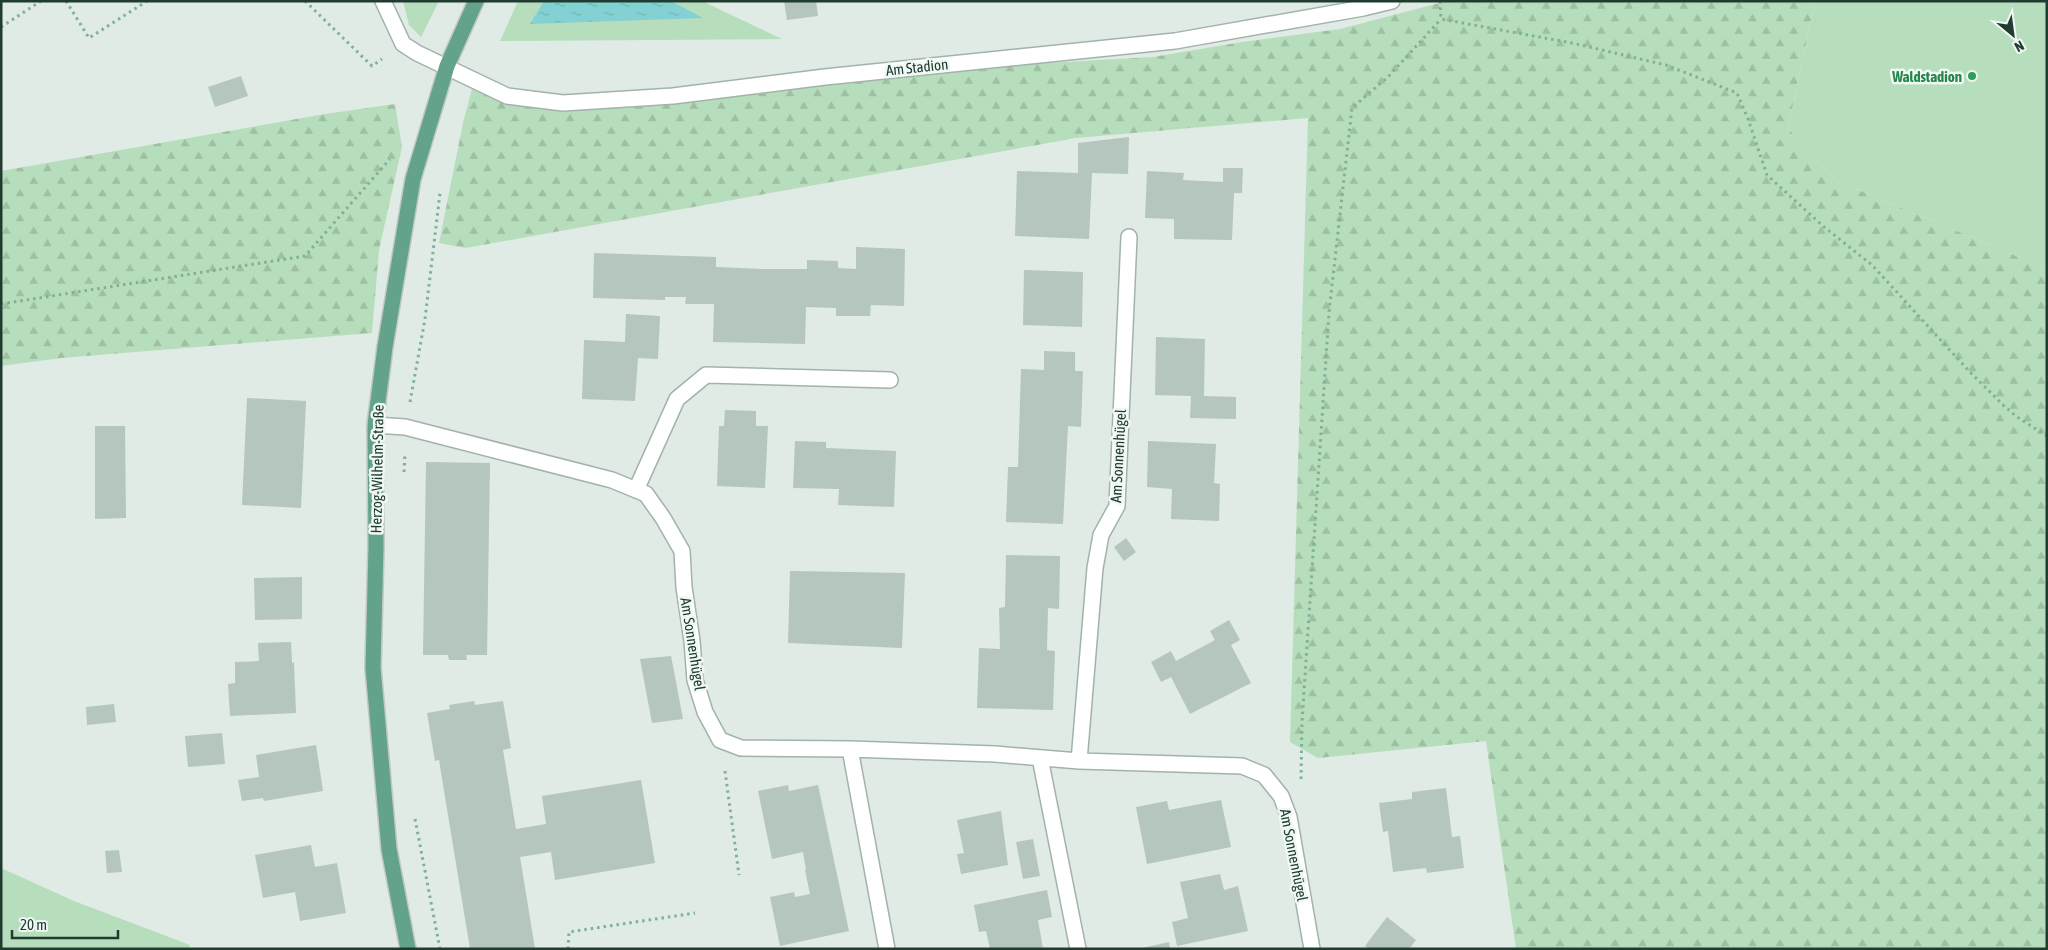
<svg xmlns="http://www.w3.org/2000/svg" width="2048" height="950" font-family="'Asap Condensed',sans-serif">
	<defs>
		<pattern id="forest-firs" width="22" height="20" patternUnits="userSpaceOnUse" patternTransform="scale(1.25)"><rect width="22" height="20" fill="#b7debc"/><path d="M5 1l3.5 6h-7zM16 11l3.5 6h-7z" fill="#9dbfa2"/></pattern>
		<pattern id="water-ripples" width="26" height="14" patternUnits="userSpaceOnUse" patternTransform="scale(1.25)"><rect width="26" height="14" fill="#84d1d3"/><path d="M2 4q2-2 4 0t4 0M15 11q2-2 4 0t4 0" fill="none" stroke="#72b4b6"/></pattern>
	</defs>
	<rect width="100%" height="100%" fill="#dfebe4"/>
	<path fill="#b7debc" d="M403,1h36l-18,36 -12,-12z
		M518,1h184l80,38 -282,2z
		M1815,1h232v268l-212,-89 -47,-52z
		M1,868l73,33 116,44 -1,4h-188z"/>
	<path fill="url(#forest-firs)" d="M1447,1h368l-27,127 47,52 212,89v680h-531l-30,-208 -168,17 -28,-16 18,-624 -232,20 -610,110 -27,-5 24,-120 9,-34 33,15 58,5 98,-6 132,-14 183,-22 177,-10 89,-15 98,-13z
		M395,104l7,43 -23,103 -7,83 -311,25 -60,8v-195l324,-57z"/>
	<path fill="url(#water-ripples)" d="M544,1h127l32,17 -173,6z"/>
	<path fill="#b5c6bd" d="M784,1h32l2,15 -31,4z
		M241,76l7,20 -33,11 -7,-20z
		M1129,137l-1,37 -36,-1 -3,66 -74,-3 2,-65 61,2v-30z
		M1223,168h20l-1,25h-8l-2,47 -58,-1v-20l-29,-1 2,-47 37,2 -1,7 40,2z
		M856,247l49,2 -1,57 -33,-1 -1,11h-34v-8l-30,-1 -1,37 -92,-2 1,-38h-29l1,-7h-21v3l-72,-2 1,-45 122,4v10l46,2h45v-9l31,1v7l18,1z
		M1024,270l59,2 -1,55 -59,-2z
		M626,314l34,2 -2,43 -20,-1 -3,43 -53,-2 2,-59 41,2z
		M1156,337l49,2 -1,57 32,1v22l-46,-1 1,-22 -36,-1z
		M1044,351l31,1v19h8l-2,56 -13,-1 -5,98 -57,-2 2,-55h10l3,-98 23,1z
		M247,398l59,3 -5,107 -59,-3z
		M725,410l31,1v15h12l-3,62 -48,-2 2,-60h5z
		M95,426h30l1,92 -31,1z
		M795,441l31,1v6l70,3 -2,56 -56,-2 1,-16 -46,-1z
		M1148,441l68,3 -2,39 6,1 -1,37 -48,-2 1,-30 -25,-2z
		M426,462l64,1 -3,192h-21l1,5h-18l-1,-5h-25z
		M1126,538l10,14 -12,9 -10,-14z
		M1006,555l54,1 -1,53 -11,-1 -1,42 8,1 -2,59 -76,-2 2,-60 21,1 -1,-41 6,-1z
		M790,571l115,2 -3,75 -114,-5z
		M302,577v42l-47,1 -1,-42z
		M1229,620l11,20 -9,5 20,38 -61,31 -19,-37 -10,5 -10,-20 20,-11 5,10 39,-21 -5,-9z
		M291,642l1,21 2,-1 2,51 -66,3 -2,-32 7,-1v-21l24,-1 -1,-18z
		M671,656l12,63 -31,4 -12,-64z
		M474,701l1,4 28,-4 8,47 -8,2 13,79 30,-5 -4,-28 99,-16 14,83 -100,17 -4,-28 -31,5 15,92h-65l-31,-189 -4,1 -8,-48 23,-4 -1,-4z
		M114,704l2,18 -29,3 -1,-18z
		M222,733l3,31 -37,3 -3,-31z
		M316,745l7,46 -59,10 -1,-3 -21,3 -4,-21 21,-3 -3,-22z
		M788,785l1,6 29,-6 31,146 -69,15 -10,-49 24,-5 1,5 15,-3 -5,-24h1l-3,-18 -31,7 -14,-68z
		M1446,788l6,49 8,-1 4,32 -37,5 -1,-5 -33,4 -5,-41 -5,1 -4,-29 33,-4v-7z
		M1221,800l10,47 -84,17 -11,-57 31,-6 2,9z
		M1001,811l7,54 -47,9 -4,-20 7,-1 -7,-33z
		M1033,839l7,37 -17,3 -7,-37z
		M311,845l4,22 22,-4 9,50 -46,8 -5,-29 -32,6 -8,-43z
		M119,850l3,22 -15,1 -2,-22z
		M1220,874l4,16 14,-4 10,45 -71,15 -5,-24 16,-4 -8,-36z
		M1047,890l5,27 -14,3 5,29h-53l-4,-18 -7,1 -5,-27z
		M1387,917l29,23 -7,9h-40l-4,-3z
		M1169,942l1,7h-28v-1z"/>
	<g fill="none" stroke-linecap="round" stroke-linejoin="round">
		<defs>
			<path id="minor" d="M383,1l20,43 14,9 90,43 56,7 110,-7 152,-19 350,-36 188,-33 29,-7
				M375,425l30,2 207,53 34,14 17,24 19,33 2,36 8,54 3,39 10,32 15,28 21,8 109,1 145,5 84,7 163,5 22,9 17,21 8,21 23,132
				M636,490l41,-91 29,-24 184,5
				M850,749l37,200
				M1040,758l38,191
				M1079,761l16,-193 6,-33 16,-29 12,-269"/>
			<path id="major" d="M408,949l-19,-100 -16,-181 3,-122 -1,-121 10,-78 28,-168 34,-113 29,-65"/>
		</defs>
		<use href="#minor" stroke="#a2b3ab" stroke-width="18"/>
		<use href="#major" stroke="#c1c8c5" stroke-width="18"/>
		<path stroke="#7eb09a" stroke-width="3" stroke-dasharray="2.5 4" stroke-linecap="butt" d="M66,1l23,37 58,-37
			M305,1l67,65 10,-7
			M1440,1l1,18 131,24 94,22 71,28 11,26 19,56 57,52 48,38 97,106 34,34 14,12 30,19
			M1,27l40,-26
			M1,304l304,-48 85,-97
			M410,402l15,-83 15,-126
			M404,472l1,-19
			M725,771l14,104
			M1301,779l1,-57 27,-410 23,-204 36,-31 53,-58
			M415,819l25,130
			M568,949l1,-17 126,-19"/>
		<use href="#minor" stroke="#fff" stroke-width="15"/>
		<use href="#major" stroke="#62a38a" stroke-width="15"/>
	</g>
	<circle fill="#2e9e5b" stroke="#f0f8f3" stroke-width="2" cx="1972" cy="76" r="5"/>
	<g text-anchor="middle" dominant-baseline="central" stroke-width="5" stroke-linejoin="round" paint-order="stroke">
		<g font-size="15" fill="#203c31" stroke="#f0f8f3">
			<text transform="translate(917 67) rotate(-6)">Am Stadion</text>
			<text transform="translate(1118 456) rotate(-87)">Am Sonnenhügel</text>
			<text transform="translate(377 469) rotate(-89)">Herzog-Wilhelm-Straße</text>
			<text transform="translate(693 644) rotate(81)">Am Sonnenhügel</text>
			<text transform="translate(1294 855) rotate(79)">Am Sonnenhügel</text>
		</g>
		<g font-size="15" font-weight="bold" fill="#27864d" stroke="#f0f8f3" text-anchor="end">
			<text x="1962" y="76">Waldstadion</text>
		</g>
	</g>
	<rect width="2048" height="950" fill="none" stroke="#203c31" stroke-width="5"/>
	<g transform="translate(2013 35) rotate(151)" stroke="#f0f8f3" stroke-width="4" paint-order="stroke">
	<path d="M0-4L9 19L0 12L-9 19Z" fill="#203c31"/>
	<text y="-8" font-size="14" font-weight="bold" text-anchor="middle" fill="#203c31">N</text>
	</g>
	<path d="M12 930v8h106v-8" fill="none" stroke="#203c31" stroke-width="2.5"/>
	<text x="20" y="930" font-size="15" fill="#203c31" stroke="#f0f8f3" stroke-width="4" paint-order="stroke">20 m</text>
</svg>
